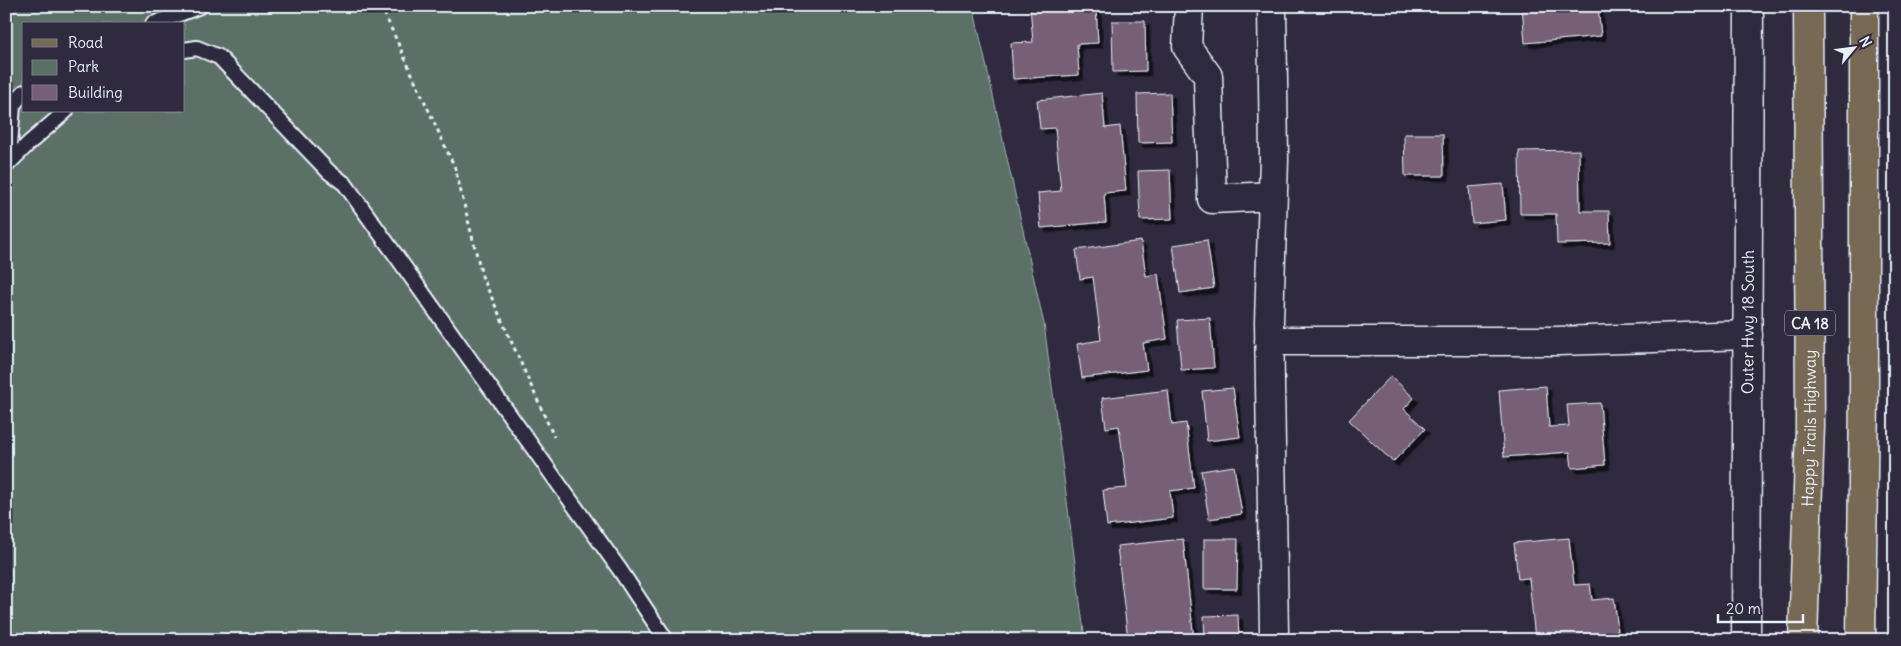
<svg xmlns="http://www.w3.org/2000/svg" width="1901" height="646" font-family="Delius,sans-serif">
	<defs>
		<filter id="shadow"><feDropShadow dx="4.5" dy="4.5" stdDeviation="0" flood-color="#0009"/></filter>
	</defs>
	<rect width="100%" height="100%" fill="#2f2a3d"/>
	<filter id="ink" filterUnits="userSpaceOnUse"><feTurbulence type="fractalNoise" baseFrequency=".02" numOctaves="2"/><feDisplacementMap in="SourceGraphic" scale="10" xChannelSelector="R" yChannelSelector="G"/><feConvolveMatrix kernelMatrix="1 2 1 2 8 2 1 2 1" color-interpolation-filters="sRGB"/></filter>
	<g filter="url(#ink)">
		<path fill="#5c6f67" stroke="#a2b0b0" fill-rule="evenodd" d="M6,6h967l71,318 41,316h-1079zM24,24h160v87h-160z"/>
		<path fill="#766075" stroke="#e8f1f8" filter="url(#shadow)" d="M1030,6h66l2,37 -21,1 2,31 -66,4 -2,-36 22,-1z
			M1522,6h76l3,30 -76,7z
			M1112,21h33l1,50 -33,1z
			M1102,93l3,35 15,-2 6,65 -22,2 2,29 -65,6 -3,-35 23,-2 -6,-63 -15,1 -3,-29z
			M1170,93l2,49 -34,1 -1,-49z
			M1404,134h39l1,42h-39z
			M1579,150l1,61h29l1,32 -53,1 -1,-30h-36l-1,-63z
			M1170,170l2,49 -32,1 -2,-49z
			M1503,184l3,36 -34,3 -3,-36z
			M1207,240l7,48 -34,5 -7,-48z
			M1141,241l5,35 12,-2 9,65 -24,4 4,27 -65,8 -5,-34 24,-4 -8,-63 -13,2 -4,-29z
			M1210,318l4,50 -33,2 -4,-50z
			M1391,376l23,22 -10,11 21,20 -32,33 -44,-42z
			M1546,386l3,41 20,-1 -2,-21 33,-2 5,62 -33,3 -2,-16 -66,5 -5,-67z
			M1233,388l7,49 -33,4 -5,-50z
			M1168,390l4,35 14,-2 8,65 -24,3 3,27 -66,8 -4,-36 24,-2 -8,-62 -13,2 -4,-30z
			M1234,466l8,48 -33,5 -8,-48z
			M1569,538l5,47 16,-1 2,16 22,-2 4,33 -29,3 1,6h-55l-6,-62 -11,1 -4,-36z
			M1183,539l11,101h-66l-11,-94z
			M1204,539h34l-1,50h-33z
			M1238,615l1,25h-34l-1,-24z"/>
		<g fill="none" stroke-linecap="round" stroke-linejoin="round">
			<defs>
				<path id="lane" d="M153,24l47,-18
					M184,50l13,-2 22,9 110,115 16,12 275,386 46,70
					M6,165l3,-7 4,-53 11,-13
					M6,166l23,-23 37,-32"/>
				<path id="street" d="M1189,6l-2,41 21,29 4,123 61,-3
					M1272,6l2,153 -5,163 5,311
					M1269,341h289l190,-6"/>
				<g id="secondary">
					<path id="s1" d="M1746,640l3,-634"/>
				</g>
				<g id="primary">
					<path id="s2" d="M1803,640l7,-214 -2,-420"/>
					<path d="M1861,640l3,-246v-388"/>
				</g>
			</defs>
			<use href="#lane" stroke="#e8f1f8" stroke-width="18"/>
			<use href="#street" stroke="#e8f1f8" stroke-width="31"/>
			<use href="#secondary" stroke="#e8f1f8" stroke-width="31"/>
			<use href="#primary" stroke="#e8f1f8" stroke-width="31"/>
			<path stroke="#e8f1f8" stroke-width="3" stroke-dasharray="4 4" stroke-linecap="butt" d="M381,6l74,162 27,108 72,161"/>
			<use href="#lane" stroke="#2f2a3d" stroke-width="14"/>
			<use href="#street" stroke="#2f2a3d" stroke-width="28"/>
			<use href="#secondary" stroke="#2f2a3d" stroke-width="28"/>
			<use href="#primary" stroke="#776a54" stroke-width="28"/>
		</g>
	</g>
	<g text-anchor="middle" dominant-baseline="central" stroke-width="4" stroke-linejoin="round" paint-order="stroke">
		<rect fill="#2f2a3d" stroke="#b0b5c0" stroke-width="1" x="1785" y="310.5" width="50" height="25" rx="4"/>
		<g font-size="15" font-weight="bold" fill="#e8f1f8">
			<text x="1810" y="323">CA 18</text>
		</g>
		<g font-size="16" fill="#e8f1f8" stroke="#2f2a3d">
			<text stroke="none"><textPath href="#s1" startOffset="318">Outer Hwy 18 South</textPath></text>
			<text stroke="none"><textPath href="#s2" startOffset="212">Happy Trails Highway</textPath></text>
		</g>
	</g>
	<rect width="1901" height="646" fill="none" stroke="#2f2a3d" stroke-width="25"/>
	<rect x="12" y="12" width="1876" height="621" fill="none" stroke="#e8f1f8" stroke-width="2" filter="url(#ink)"/>
	<rect x="22" y="22" width="162" height="90" fill="#2f2a3d" stroke="#797a88"/>
	<rect x="32" y="39" width="25" height="8" fill="#776a54" stroke="#797a88"/>
	<text x="68" y="48" font-size="15" fill="#e8f1f8">Road</text>
	<rect x="32" y="60" width="25" height="15" fill="#5c6f67" stroke="#797a88"/>
	<text x="68" y="72" font-size="15" fill="#e8f1f8">Park</text>
	<rect x="32" y="85" width="25" height="15" fill="#766075" stroke="#797a88"/>
	<text x="68" y="98" font-size="15" fill="#e8f1f8">Building</text>
	<g transform="translate(1854 48) rotate(61)" stroke="#2f2a3d" stroke-width="4" paint-order="stroke">
	<path d="M0-4L9 19L0 12L-9 19Z" fill="#e8f1f8"/>
	<text y="-8" font-size="14" font-weight="bold" text-anchor="middle" fill="#e8f1f8">N</text>
	</g>
	<path d="M1718 614v8h85v-8" fill="none" stroke="#e8f1f8" stroke-width="2.5"/>
	<text x="1726" y="614" font-size="15" fill="#e8f1f8" stroke="#2f2a3d" stroke-width="4" paint-order="stroke">20 m</text>
</svg>
